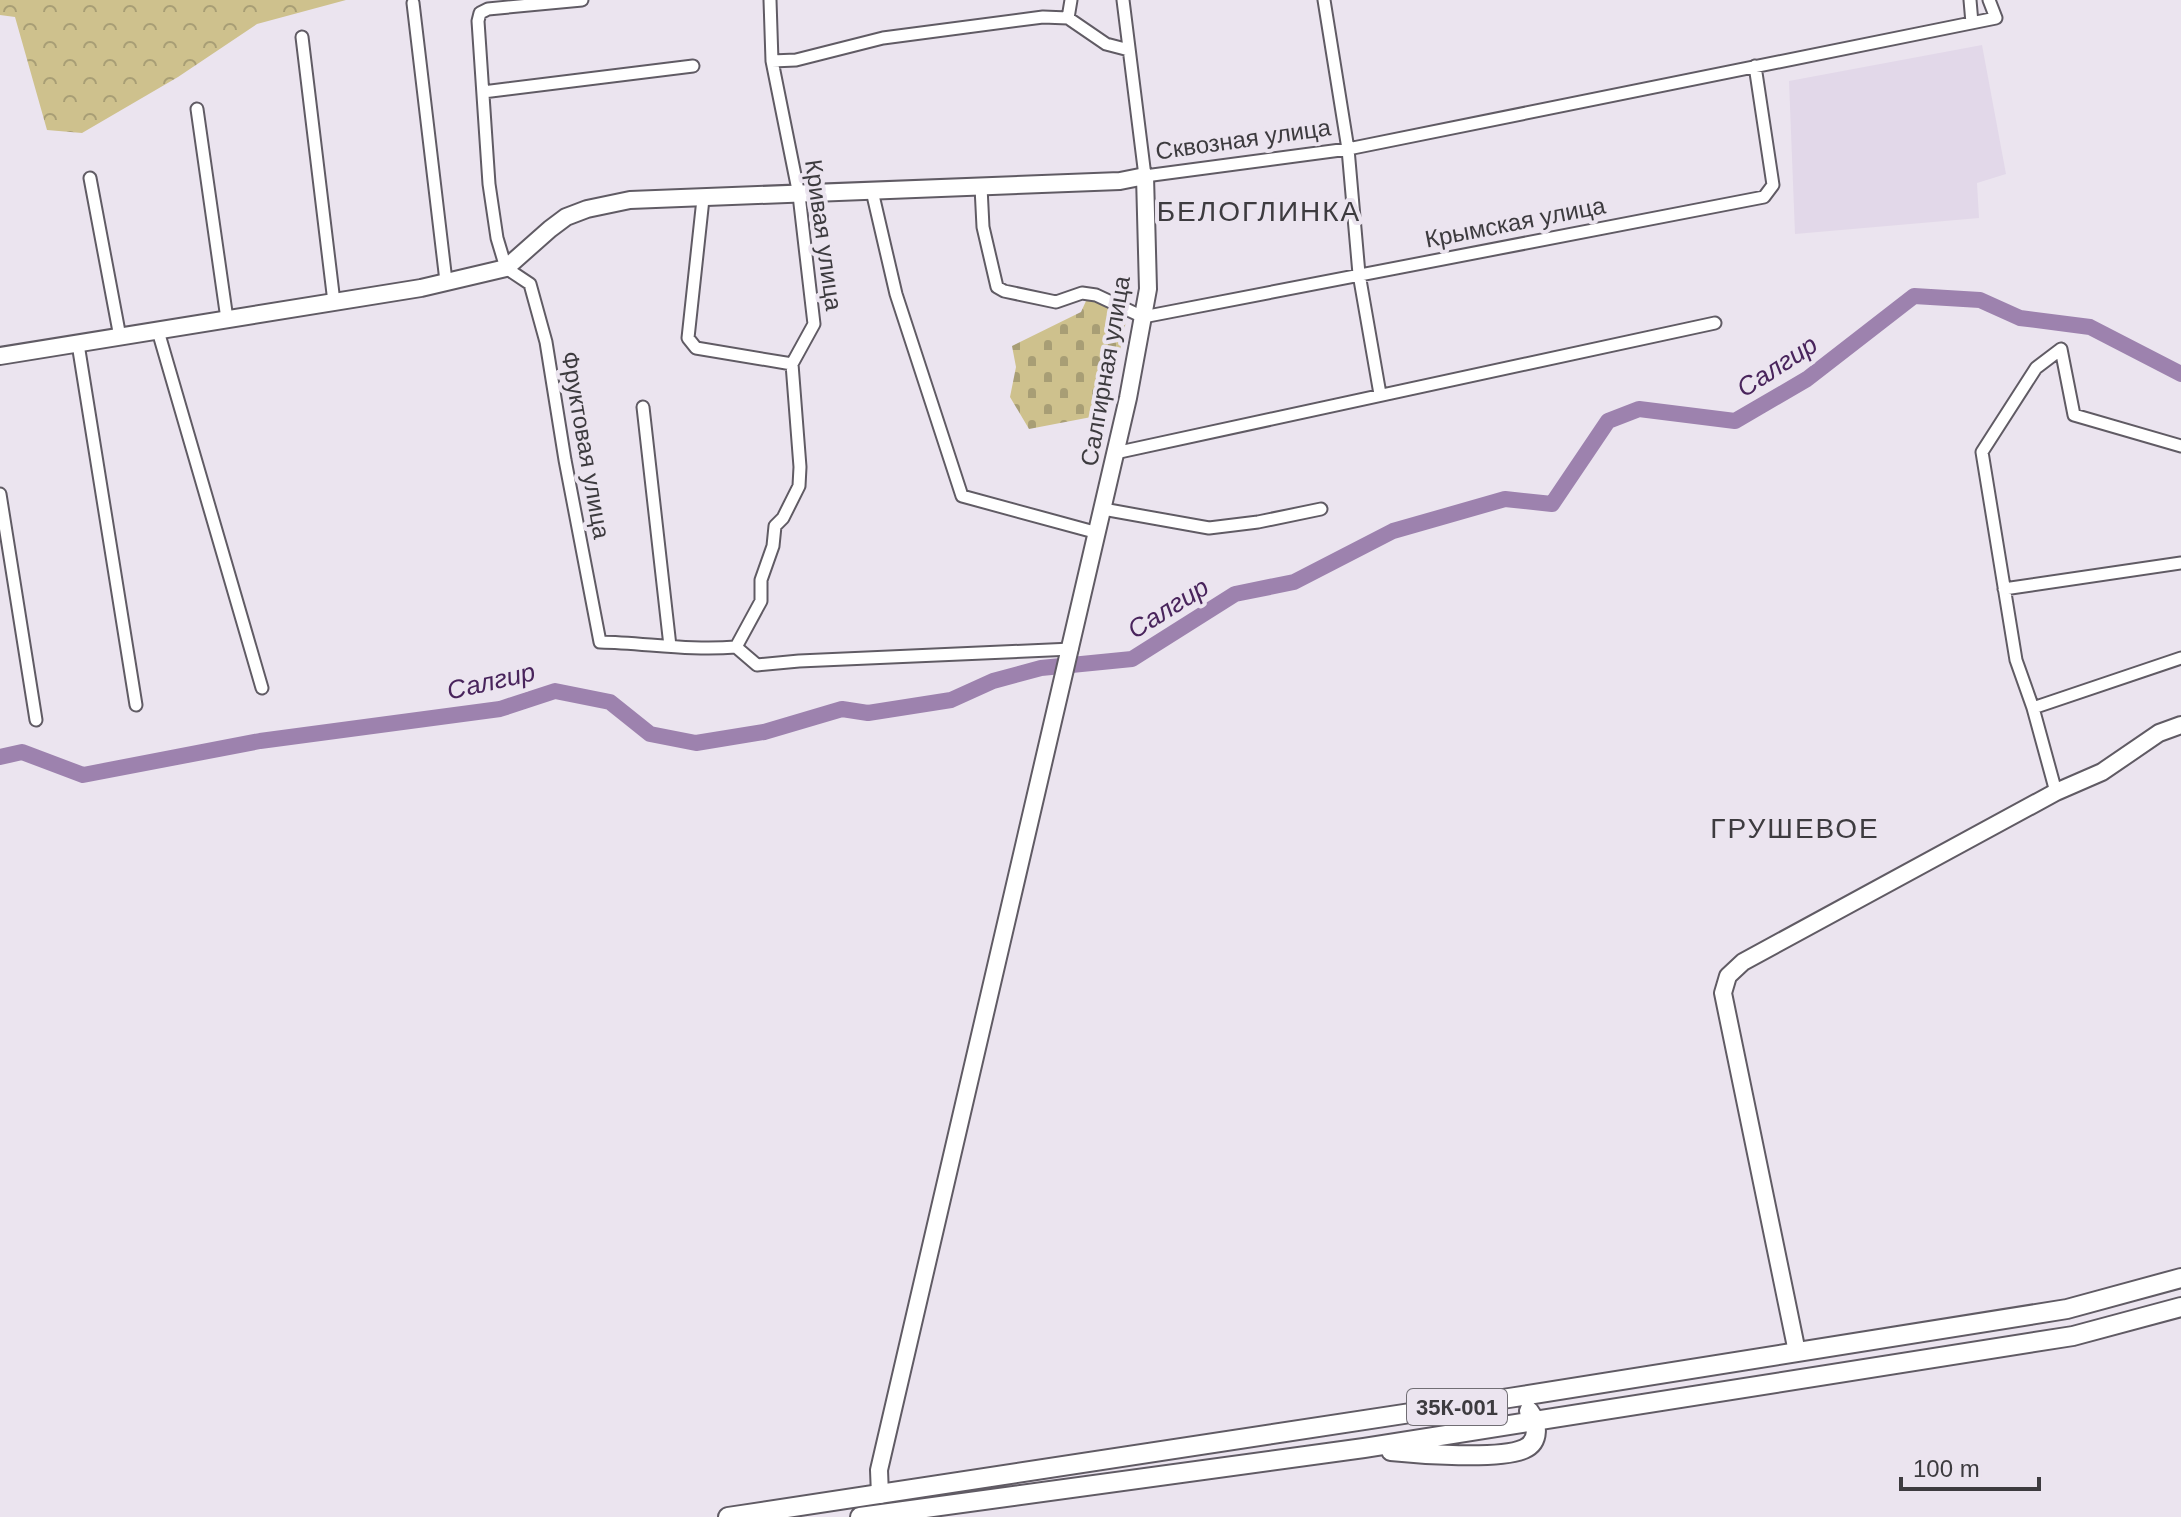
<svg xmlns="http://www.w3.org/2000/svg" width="2181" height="1517" font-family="Arial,sans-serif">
	<defs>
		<pattern id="forest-crowns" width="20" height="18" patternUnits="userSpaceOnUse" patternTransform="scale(2)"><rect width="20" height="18" fill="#cec18d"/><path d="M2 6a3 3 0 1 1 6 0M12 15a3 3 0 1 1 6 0" fill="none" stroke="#a89e75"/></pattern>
		<pattern id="cemetery-stones" width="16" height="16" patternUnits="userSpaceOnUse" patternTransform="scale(2)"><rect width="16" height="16" fill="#cec18d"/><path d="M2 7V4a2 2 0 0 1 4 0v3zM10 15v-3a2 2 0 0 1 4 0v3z" fill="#a89e75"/></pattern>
	</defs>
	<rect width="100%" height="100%" fill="#ebe4ef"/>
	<path fill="#e2d8e9" d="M1982,45l24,129 -29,9 2,35 -184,16 -6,-153z"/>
	<path fill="url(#forest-crowns)" d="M0,0h346l-89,24 -79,53 -96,56 -35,-3 -32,-113 -15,-2z"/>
	<path fill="url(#cemetery-stones)" d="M1095,297l32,19 -20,98 -78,15 -19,-32 6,-30 -4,-21 69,-34 5,-11z"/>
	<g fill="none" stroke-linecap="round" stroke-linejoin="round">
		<path stroke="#9d82ae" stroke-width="16" d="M0,757l22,-5 61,23 177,-34 240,-32 55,-18 55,11 40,32 46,9 68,-11 78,-23 26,4 83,-13 42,-19 48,-13 91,-9 103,-65 59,-12 99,-51 112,-32 47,5 56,-83 31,-12 96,12 72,-42 107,-83 66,4 40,18 70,9 91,47"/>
		<defs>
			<path id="street" d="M582,0l-94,9 -8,4 -2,8 11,163 8,54 9,30 24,16 16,58 19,118 35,182c46,1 90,9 136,5l21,18 42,-4 273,-12
				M1123,0l22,176 203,-27 648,-131 -7,-18
				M1324,0l24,149 11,125 21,120
				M1970,0l2,23
				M413,3l33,278
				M1068,18l3,-18
				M302,37l32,265
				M772,61l24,-1 87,-22 160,-21 25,1 38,26 23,6
				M483,92l210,-26
				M197,109l30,210
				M90,178l30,159
				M981,187l2,40 14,60 7,4 52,11 26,-9 14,2 47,22 621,-120 9,-12 -18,-119
				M872,191l24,103 66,202 136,37
				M703,199l-15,139 8,10 96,16
				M158,331l104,357
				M78,344l58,361
				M643,407l27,239
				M1115,453l600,-130
				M0,494l36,226
				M1103,509l106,19 49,-6 63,-13
				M2004,589l177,-26
				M736,647l25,-46v-21l12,-34 2,-20 8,-8 16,-32 1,-19 -8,-103 22,-40 -15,-129 -27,-134 -2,-61
				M2033,708l148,-50
				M2056,792l-23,-84 -17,-48 -34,-208 54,-84 25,-19 13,66 107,31"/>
			<path id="secondary" d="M0,356l421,-68 85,-20 44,-39 16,-12 21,-8 43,-9 490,-19 25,-5 3,113 -20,109 -249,1072 1,25
				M1797,1352l-74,-359 5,-17 15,-14 313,-170 46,-20 57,-39 22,-8"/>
			<path id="primary" d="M1391,1451c28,3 108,9 133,-2 16,-7 14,-26 5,-38
				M728,1517l781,-119 558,-89 114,-31
				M860,1517l504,-69 709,-112 108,-29"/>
		</defs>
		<use href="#street" stroke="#605b64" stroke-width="15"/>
		<use href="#secondary" stroke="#605b64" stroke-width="20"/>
		<use href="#primary" stroke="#605b64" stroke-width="22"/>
		<use href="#street" stroke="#fff" stroke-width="11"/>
		<use href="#secondary" stroke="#fff" stroke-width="16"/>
		<use href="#primary" stroke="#fff" stroke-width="18"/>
	</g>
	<g text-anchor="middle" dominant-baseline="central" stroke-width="8" stroke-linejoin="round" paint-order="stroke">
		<rect fill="#ebe4ef" stroke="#716e74" stroke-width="2" x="1407" y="1389" width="100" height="36" rx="6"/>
		<g font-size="22" font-weight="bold" fill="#3d3b3f">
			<text x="1457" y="1407">35К-001</text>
		</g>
		<g font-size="24" fill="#3d3b3f" stroke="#ebe4ef">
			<text transform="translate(1243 139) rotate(-8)">Сквозная улица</text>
			<text transform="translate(1515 222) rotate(-11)">Крымская улица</text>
			<text transform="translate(824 235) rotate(82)">Кривая улица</text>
			<text transform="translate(1105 371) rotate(-80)">Салгирная улица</text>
			<text transform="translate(586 445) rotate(80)">Фруктовая улица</text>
		</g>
		<g font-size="26" font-style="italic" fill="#49245c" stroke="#ebe4ef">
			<text transform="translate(1777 366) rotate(-33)">Салгир</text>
			<text transform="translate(1168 608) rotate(-32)">Салгир</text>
			<text transform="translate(491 681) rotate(-13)">Салгир</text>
		</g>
		<g font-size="28" letter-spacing="2" fill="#3d3b3f" stroke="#ebe4ef">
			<text x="1259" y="211">БЕЛОГЛИНКА</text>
			<text x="1795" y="828">ГРУШЕВОЕ</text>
		</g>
	</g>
	<path d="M1901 1477v12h138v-12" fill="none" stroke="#3d3b3f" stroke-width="4"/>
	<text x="1913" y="1477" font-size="24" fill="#3d3b3f" stroke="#ebe4ef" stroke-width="6" paint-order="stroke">100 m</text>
</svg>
